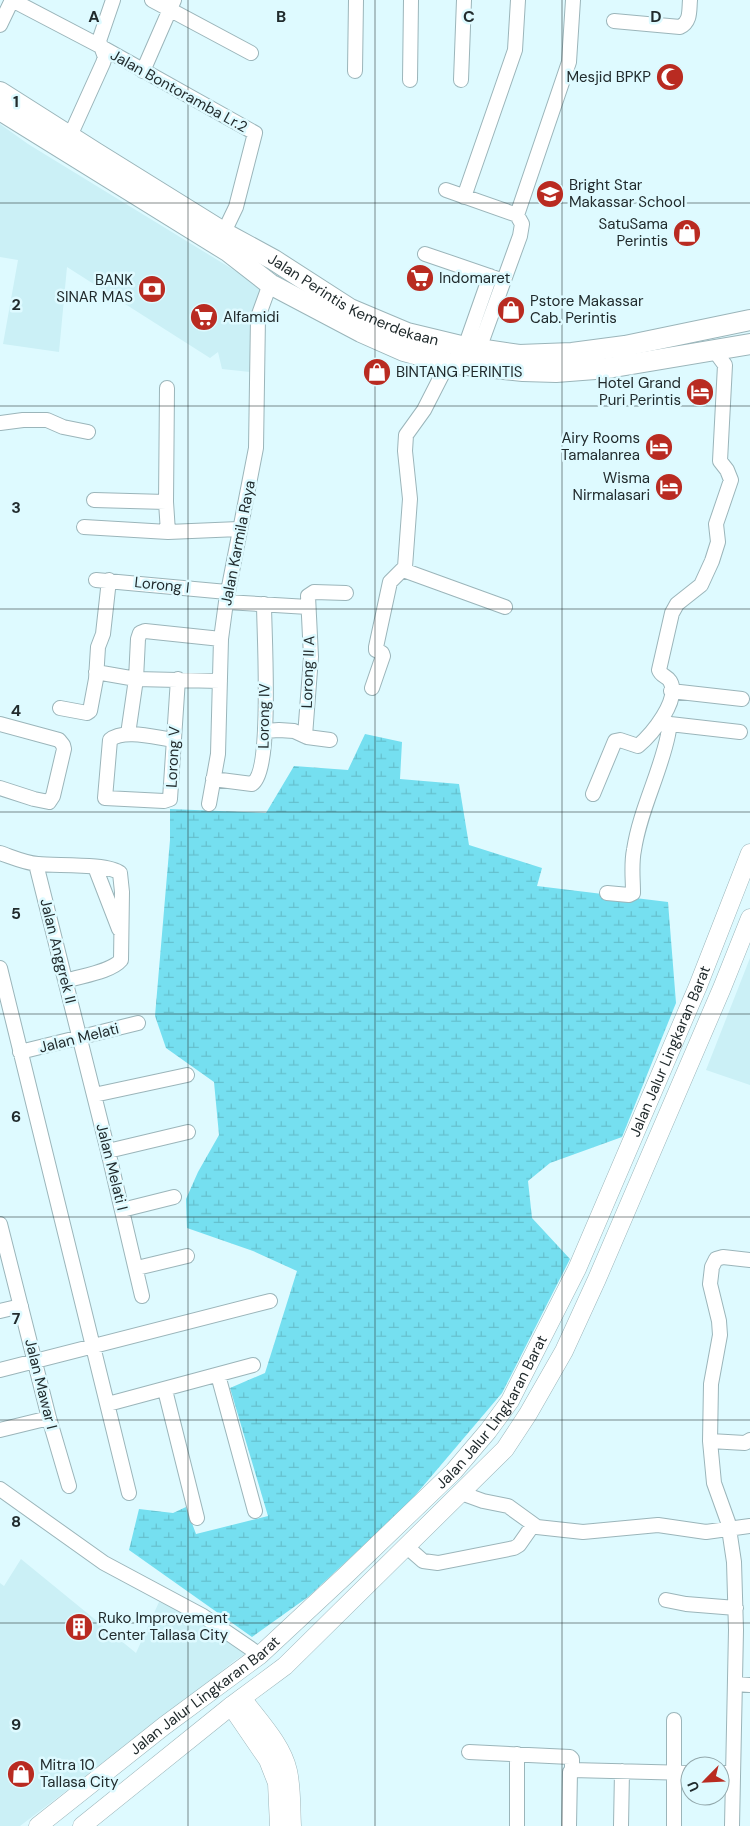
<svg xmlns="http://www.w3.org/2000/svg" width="750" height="1826" font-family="'DM Sans',sans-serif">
	<defs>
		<pattern id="wetland-marsh" width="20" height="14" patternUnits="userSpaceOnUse" patternTransform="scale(1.25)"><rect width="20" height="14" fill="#75dff0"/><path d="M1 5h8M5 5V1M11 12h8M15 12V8" fill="none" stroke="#65c0ce"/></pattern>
	</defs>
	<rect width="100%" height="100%" fill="#defaff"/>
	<path fill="#cbf0f6" d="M0,124l28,20 232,142 -10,86 -28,-3 -4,-17 -8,6 -143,-91 -8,85 -56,-8 15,-84 -18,-3z
		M750,958v127l-44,-15z
		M21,1559l115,94 23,-51 19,7 70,43 -14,9 -48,39 -166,126h-20v-243l4,3z"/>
	<path fill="url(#wetland-marsh)" d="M365,734l37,8 -2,37 59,5 10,61 73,23 -5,18 131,16 8,101 -54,134 -72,26 -22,18 4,37 38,41 -68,134 -95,112 -99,92 -56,40 -123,-87 10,-41 34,4 13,-6 10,27 72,-18 -38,-128 35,-15 32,-102 -44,-20 -66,-23 -1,-29 12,-27 21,-37 -5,-53 -48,-34 -11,-32 15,-176v-31l96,4 28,-47 54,4z"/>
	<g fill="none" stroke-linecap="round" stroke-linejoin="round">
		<defs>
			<path id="minor" d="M12,0l86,45 157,88 -19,74 -12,25
				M152,0l99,53
				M614,21l66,6c11,-5 9,-17 10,-27
				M0,25l12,-25
				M143,71l31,-71
				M355,71l1,-71
				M410,80l1,-80
				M461,80l3,-80
				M70,136l33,-73 2,-6 -6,-16 14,-41
				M446,190l71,25
				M464,197l51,-147 3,-50
				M425,254l79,27
				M465,347l25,-71
				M479,349l41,-113 2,-12 -5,-9 52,-153 4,-62
				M167,388l-1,114 2,30
				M0,423l23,-3h24l16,7 25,5
				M94,500l72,2
				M84,527l84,5 71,-3
				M403,570l102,37
				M96,580l131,12
				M226,602l82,5
				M96,672l40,7 84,2
				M372,688l11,-32 -1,-3 -6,-3v-3l14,-65 15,-15 5,-68 -5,-48 1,-16 18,-25 24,-47
				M671,691l71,8
				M60,708l27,5 3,-2 6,-32 2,-32 5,-13 6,-54
				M0,724l59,16 4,5 1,4 -11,47 -4,6 -15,-3 -34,-11
				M670,724l70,8
				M265,731l14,-1 15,1 13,6 23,3
				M128,734l8,-55 2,-40 2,-6 5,-2 76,8
				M305,736l6,-79 -3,-61 6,-4 32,1
				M174,740c-17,-2 -51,-12 -64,0l-5,58 59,3 6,-2 8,-120
				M213,779l39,5c21,-13 12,-151 12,-180
				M593,794l22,-53 5,-1 18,6c13,-11 43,-46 32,-65 -3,-5 -9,-5 -11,-11l13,-57 5,-9 24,-19 11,-24 6,-19 -2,-18 15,-44 -4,-10 -7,-9 5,-96 -11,-15
				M209,804l9,-50 3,-115 5,-37 30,-154 2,-131 12,-33
				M0,853c12,4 25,10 38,11 18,2 70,-1 82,9l2,19 -1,68c-10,12 -41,16 -55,21
				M36,864l72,287 34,145
				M95,867l24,62
				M607,893l22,2 4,-2c0,-15 -2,-29 1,-43 6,-40 26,-76 34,-115l2,-11 -9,-3
				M0,968l129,525
				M20,1052l118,-29
				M94,1095l93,-20
				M108,1151l80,-19
				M122,1210l52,-13
				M0,1224l49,194 20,68
				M137,1268l50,-12
				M0,1311l21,-5
				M0,1370l270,-69
				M218,1375l37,136
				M165,1390l32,128
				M108,1404l145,-39
				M0,1430l49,-12
				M710,1441l35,2 5,-3
				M0,1489l104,74 99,53 57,39
				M461,1493l22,8 25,5 29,21 46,5 75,-7 48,7 44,-6
				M407,1547l16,14 15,2 76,-15 5,-3 14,-20
				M666,1600l20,4 50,4
				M735,1684l15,1
				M674,1720v106
				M469,1752l101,5 2,2v11
				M517,1754v72
				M720,1773h13
				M569,1826l1,-54 2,-2 118,3
				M621,1826l1,-55
				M732,1826l4,-196 -2,-68 -6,-40 -14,-39 -4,-42 1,-57 9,-49 -1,-14 -9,-37 2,-17 4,-8 7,-2 27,3"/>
			<g id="major">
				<path d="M242,1698c16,22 40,46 46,73 4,18 3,37 4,55"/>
				<path d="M231,1706l37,54 9,23 2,43"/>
				<path id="s1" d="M38,1826l126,-100 96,-71 87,-81 107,-103 34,-40 22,-30 67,-132 121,-283 52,-133"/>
				<path d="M82,1826l149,-120 54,-40 220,-217 23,-35 36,-63 33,-72 125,-291 28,-70"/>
			</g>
			<g id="highway">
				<path id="s2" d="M0,92l96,61 132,82 46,25 76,49 57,24 58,14 54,8 53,-2 53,-7 125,-26"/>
				<path d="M0,110l229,142 41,32 91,48 43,19 44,12 75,8 33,1 52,-4 142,-24"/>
			</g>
		</defs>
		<use href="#minor" stroke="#9bb5ba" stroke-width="16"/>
		<use href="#major" stroke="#9bb5ba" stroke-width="19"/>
		<use href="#highway" stroke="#9bb5ba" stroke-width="22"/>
		<use href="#minor" stroke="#fff" stroke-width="14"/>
		<use href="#major" stroke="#fff" stroke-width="18"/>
		<use href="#highway" stroke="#fff" stroke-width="20"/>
	</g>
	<path fill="none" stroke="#212b2d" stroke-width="1" stroke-opacity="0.55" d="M188,0v1826M375,0v1826M562,0v1826M0,203h750M0,406h750M0,609h750M0,812h750M0,1014h750M0,1217h750M0,1420h750M0,1623h750"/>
	<defs>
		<symbol id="mosque-disc" viewBox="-11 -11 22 22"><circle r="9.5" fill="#b92b21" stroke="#defaff"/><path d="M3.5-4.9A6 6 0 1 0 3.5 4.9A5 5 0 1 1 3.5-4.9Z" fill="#fff"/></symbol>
		<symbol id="school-disc" viewBox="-11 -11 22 22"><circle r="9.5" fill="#b92b21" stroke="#defaff"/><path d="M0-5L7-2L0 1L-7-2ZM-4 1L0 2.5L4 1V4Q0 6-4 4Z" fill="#fff"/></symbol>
		<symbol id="shop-disc" viewBox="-11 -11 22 22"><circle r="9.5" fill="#b92b21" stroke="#defaff"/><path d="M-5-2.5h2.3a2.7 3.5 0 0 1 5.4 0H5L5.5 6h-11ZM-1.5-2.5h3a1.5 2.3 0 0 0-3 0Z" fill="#fff"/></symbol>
		<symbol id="supermarket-disc" viewBox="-11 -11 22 22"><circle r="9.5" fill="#b92b21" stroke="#defaff"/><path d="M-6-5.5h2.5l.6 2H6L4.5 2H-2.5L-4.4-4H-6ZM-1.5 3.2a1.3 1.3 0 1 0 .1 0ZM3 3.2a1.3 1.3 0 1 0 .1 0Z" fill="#fff"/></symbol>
		<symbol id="bank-disc" viewBox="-11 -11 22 22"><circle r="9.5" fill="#b92b21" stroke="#defaff"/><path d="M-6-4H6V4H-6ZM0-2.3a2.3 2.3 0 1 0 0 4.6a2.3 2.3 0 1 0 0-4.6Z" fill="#fff"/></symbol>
		<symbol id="hotel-disc" viewBox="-11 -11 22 22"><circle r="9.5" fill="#b92b21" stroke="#defaff"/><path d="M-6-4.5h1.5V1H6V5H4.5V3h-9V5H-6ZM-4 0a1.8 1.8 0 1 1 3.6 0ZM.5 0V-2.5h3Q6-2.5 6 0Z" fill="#fff"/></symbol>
		<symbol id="building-disc" viewBox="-11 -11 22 22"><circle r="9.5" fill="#b92b21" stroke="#defaff"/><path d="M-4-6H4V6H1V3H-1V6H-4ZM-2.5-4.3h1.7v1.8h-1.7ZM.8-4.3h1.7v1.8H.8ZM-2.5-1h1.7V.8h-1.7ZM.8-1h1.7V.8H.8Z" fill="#fff"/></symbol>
	</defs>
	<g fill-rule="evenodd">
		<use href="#mosque-disc" x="654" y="61" width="32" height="32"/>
		<use href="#school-disc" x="534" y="178" width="32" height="32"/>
		<use href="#shop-disc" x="671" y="217" width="32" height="32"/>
		<use href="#supermarket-disc" x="404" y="262" width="32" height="32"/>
		<use href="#bank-disc" x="136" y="273" width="32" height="32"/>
		<use href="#shop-disc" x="495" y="294" width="32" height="32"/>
		<use href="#supermarket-disc" x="188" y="301" width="32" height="32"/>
		<use href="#shop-disc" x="361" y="356" width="32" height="32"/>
		<use href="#hotel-disc" x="684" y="376" width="32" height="32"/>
		<use href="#hotel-disc" x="643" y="431" width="32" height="32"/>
		<use href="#hotel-disc" x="653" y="471" width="32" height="32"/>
		<use href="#building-disc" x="63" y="1611" width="32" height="32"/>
		<use href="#shop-disc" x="5" y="1758" width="32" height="32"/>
	</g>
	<g text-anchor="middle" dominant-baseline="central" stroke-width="5" stroke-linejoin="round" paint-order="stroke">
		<g font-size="15" fill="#212b2d" stroke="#defaff" text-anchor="start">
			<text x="651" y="77" text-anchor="end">Mesjid BPKP</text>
			<text x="569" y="185">Bright Star<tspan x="569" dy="17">Makassar School</tspan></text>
			<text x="668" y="224" text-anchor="end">SatuSama<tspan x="668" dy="17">Perintis</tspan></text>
			<text x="439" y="278">Indomaret</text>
			<text x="133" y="280" text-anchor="end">BANK<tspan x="133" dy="17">SINAR MAS</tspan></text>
			<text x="530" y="301">Pstore Makassar<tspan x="530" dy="17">Cab. Perintis</tspan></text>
			<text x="223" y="317">Alfamidi</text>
			<text x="396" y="372">BINTANG PERINTIS</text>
			<text x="681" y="383" text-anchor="end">Hotel Grand<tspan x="681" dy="17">Puri Perintis</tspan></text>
			<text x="640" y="438" text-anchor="end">Airy Rooms<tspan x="640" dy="17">Tamalanrea</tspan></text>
			<text x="650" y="478" text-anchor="end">Wisma<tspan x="650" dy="17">Nirmalasari</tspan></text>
			<text x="98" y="1618">Ruko Improvement<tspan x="98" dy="17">Center Tallasa City</tspan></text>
			<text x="40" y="1765">Mitra 10<tspan x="40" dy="17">Tallasa City</tspan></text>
		</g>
		<g font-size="15" fill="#212b2d" stroke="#defaff">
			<text transform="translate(179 91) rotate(29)">Jalan Bontoramba Lr.2</text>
			<text stroke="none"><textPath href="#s2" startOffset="411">Jalan Perintis Kemerdekaan</textPath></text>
			<text transform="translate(238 543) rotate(-79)">Jalan Karmila Raya</text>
			<text transform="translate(162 585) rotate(6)">Lorong I</text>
			<text transform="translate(308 672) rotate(-88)">Lorong II A</text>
			<text transform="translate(264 716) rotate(-89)">Lorong IV</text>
			<text transform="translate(173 757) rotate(-87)">Lorong V</text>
			<text transform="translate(58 951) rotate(76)">Jalan Anggrek II</text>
			<text transform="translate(79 1038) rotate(-14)">Jalan Melati</text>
			<text stroke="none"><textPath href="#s1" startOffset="1022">Jalan Jalur Lingkaran Barat</textPath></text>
			<text transform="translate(112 1167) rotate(76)">Jalan Melati I</text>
			<text transform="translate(41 1384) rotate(76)">Jalan Mawar I</text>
			<text stroke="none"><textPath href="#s1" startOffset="618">Jalan Jalur Lingkaran Barat</textPath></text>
			<text stroke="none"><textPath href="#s1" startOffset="212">Jalan Jalur Lingkaran Barat</textPath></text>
		</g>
	</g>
	<g font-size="16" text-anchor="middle" font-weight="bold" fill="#212b2d" stroke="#defaff" stroke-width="5" stroke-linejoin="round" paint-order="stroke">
		<text x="94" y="22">A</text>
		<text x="281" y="22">B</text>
		<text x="469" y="22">C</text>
		<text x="656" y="22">D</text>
		<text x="16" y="107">1</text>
		<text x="16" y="310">2</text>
		<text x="16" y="513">3</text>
		<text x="16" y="716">4</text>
		<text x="16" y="919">5</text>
		<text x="16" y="1122">6</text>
		<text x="16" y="1324">7</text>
		<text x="16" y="1527">8</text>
		<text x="16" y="1730">9</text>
	</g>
	<g transform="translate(705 1781) rotate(246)"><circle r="24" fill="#defaff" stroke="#92a7ab"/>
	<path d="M0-4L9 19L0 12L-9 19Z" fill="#b92b21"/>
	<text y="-8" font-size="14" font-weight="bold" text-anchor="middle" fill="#212b2d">U</text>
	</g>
</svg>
